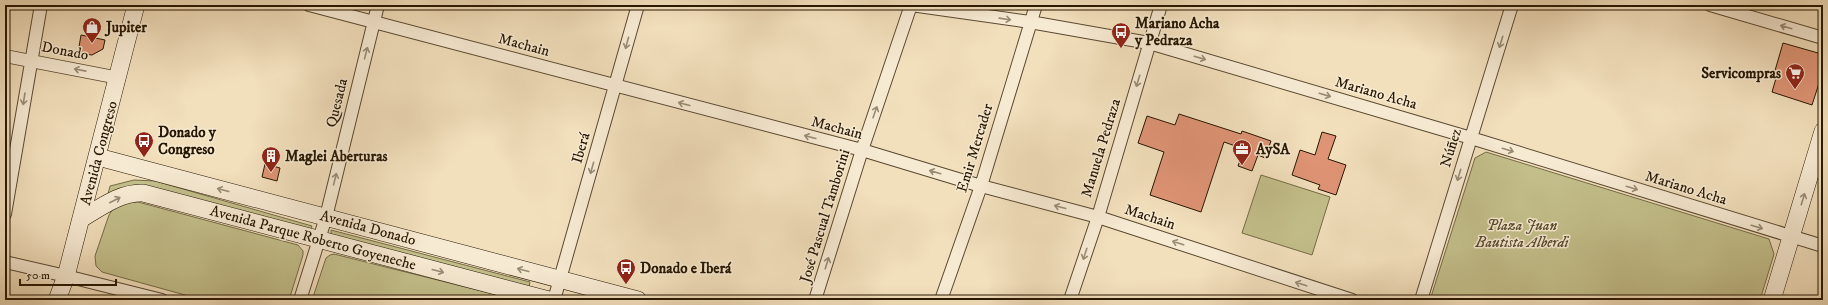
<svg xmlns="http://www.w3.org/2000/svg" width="1828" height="305" font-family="'IM FELL DW Pica',serif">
	<rect width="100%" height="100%" fill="#f2dfbc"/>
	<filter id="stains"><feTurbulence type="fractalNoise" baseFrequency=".005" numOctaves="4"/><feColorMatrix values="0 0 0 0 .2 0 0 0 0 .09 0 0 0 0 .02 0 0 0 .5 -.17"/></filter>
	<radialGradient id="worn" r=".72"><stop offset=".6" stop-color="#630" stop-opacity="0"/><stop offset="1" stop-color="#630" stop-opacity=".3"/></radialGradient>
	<path fill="#c3bf8b" stroke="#756b46" d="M1486,152l283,87 5,15 -14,46h-330l45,-142z
		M1261,175l69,22 -18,58 -70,-22z
		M134,180l21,1 157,45 -3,8 -201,-40 2,-8z
		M129,202h9l160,43 5,6v4l-14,45h-86l-101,-28 -6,-6 -1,-10 14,-41 4,-6z
		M331,230l199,52 -1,5 -198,-50z
		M334,254l183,46h-205l14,-42 4,-3z"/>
	<path fill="#df9475" stroke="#271701" d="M81,35l24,5 -2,9 -11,6 -14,-2z
		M1783,43l35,10 5,9v9l-11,34 -40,-13 5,-17 -3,-1z
		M1179,114l62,20 1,-3 29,10 -6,17 -7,-3 -6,16 -14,-5 6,-17 -20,-7 -23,70 -51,-17 14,-43 -26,-9 9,-27 28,9z
		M1322,132l14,4 -8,23 18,6 -10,30 -18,-6 2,-4 -28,-10 8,-25 15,5z
		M265,164l15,4 -3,13 -15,-4z"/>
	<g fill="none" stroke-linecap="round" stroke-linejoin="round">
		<defs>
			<path id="street" d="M309,5l553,145 119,36 117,31 254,83
				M911,5l119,17 119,21 322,95 352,108
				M1710,5l113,33
				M5,56l114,22
				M5,214l36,-209
				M5,262l61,14 96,24
				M300,300l26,-83 52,-212
				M554,300l84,-295
				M815,300l47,-150 49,-145
				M941,300l40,-114 55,-181
				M1070,300l28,-83 63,-212
				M1421,300l91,-295"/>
			<path id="secondary" d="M98,157l540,143
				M81,219c19,-11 39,-27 62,-26l406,107
				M57,300l9,-24 70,-271
				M1772,300l51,-169"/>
		</defs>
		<use href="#street" stroke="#5a4930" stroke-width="14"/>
		<use href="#secondary" stroke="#271701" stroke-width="18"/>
		<use href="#street" stroke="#f7ead3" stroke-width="12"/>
		<use href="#secondary" stroke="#f7ead3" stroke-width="17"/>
	</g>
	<defs><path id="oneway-shaft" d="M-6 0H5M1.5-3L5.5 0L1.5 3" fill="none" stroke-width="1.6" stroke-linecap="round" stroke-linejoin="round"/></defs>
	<g stroke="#998b74">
		<use href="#oneway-shaft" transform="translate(1005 19) rotate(8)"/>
		<use href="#oneway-shaft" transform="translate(1786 27) rotate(-164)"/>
		<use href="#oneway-shaft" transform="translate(1501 42) rotate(107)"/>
		<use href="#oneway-shaft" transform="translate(627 43) rotate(105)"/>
		<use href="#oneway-shaft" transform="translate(366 53) rotate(-76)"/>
		<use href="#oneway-shaft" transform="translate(1200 58) rotate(16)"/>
		<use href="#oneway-shaft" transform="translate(80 70) rotate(-169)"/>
		<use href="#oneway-shaft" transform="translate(1138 81) rotate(107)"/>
		<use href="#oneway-shaft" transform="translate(1325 95) rotate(16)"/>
		<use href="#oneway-shaft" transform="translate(24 99) rotate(99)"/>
		<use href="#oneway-shaft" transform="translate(684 104) rotate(-165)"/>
		<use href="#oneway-shaft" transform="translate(875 112) rotate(-71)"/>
		<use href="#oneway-shaft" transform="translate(810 137) rotate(-165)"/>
		<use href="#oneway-shaft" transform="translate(1508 150) rotate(17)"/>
		<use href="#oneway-shaft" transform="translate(592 168) rotate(106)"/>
		<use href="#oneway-shaft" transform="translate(935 172) rotate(-164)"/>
		<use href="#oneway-shaft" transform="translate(1459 175) rotate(107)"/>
		<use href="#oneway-shaft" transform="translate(335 179) rotate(-76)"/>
		<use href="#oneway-shaft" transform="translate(1632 188) rotate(17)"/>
		<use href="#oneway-shaft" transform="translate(223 190) rotate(-165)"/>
		<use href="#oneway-shaft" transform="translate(1803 199) rotate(-73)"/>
		<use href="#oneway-shaft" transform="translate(115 200) rotate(-27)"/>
		<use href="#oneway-shaft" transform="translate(1060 207) rotate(-165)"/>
		<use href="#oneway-shaft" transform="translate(1757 227) rotate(16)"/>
		<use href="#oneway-shaft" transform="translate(1178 243) rotate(-162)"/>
		<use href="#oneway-shaft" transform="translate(1085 254) rotate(108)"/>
		<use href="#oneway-shaft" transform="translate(827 263) rotate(-73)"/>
		<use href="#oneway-shaft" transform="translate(523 270) rotate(-165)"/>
		<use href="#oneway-shaft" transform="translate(438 271) rotate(15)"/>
		<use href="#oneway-shaft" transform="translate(1301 284) rotate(-162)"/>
	</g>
	<defs>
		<symbol id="shop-pin" viewBox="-11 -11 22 30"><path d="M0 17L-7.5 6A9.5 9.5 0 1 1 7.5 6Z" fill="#8f2418" stroke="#f7ead3"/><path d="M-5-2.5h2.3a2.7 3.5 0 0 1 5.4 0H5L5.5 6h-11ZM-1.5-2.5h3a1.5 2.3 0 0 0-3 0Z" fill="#fff"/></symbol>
		<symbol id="bus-pin" viewBox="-11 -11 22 30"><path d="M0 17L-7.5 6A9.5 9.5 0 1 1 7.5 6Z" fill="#8f2418" stroke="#f7ead3"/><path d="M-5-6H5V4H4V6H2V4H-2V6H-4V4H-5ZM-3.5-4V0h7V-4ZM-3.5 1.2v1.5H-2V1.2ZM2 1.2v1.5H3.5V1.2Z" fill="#fff"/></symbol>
		<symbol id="supermarket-pin" viewBox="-11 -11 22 30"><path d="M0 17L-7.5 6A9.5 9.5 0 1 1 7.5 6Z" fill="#8f2418" stroke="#f7ead3"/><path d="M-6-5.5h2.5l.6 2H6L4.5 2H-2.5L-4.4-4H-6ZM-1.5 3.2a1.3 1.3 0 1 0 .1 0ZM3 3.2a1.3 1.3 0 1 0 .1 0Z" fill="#fff"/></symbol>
		<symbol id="office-pin" viewBox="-11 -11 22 30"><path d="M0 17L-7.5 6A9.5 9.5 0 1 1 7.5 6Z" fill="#8f2418" stroke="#f7ead3"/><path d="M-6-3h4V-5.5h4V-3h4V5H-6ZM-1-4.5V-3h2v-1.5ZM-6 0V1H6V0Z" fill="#fff"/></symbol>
		<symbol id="building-pin" viewBox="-11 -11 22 30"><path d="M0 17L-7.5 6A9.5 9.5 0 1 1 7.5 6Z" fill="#8f2418" stroke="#f7ead3"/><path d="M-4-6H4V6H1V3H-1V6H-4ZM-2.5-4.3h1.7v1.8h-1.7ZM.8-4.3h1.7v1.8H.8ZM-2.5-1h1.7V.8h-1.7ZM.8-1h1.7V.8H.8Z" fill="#fff"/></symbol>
	</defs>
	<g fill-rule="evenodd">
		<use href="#shop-pin" x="81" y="16" width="22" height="30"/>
		<use href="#bus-pin" x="1110" y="21" width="22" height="30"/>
		<use href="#supermarket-pin" x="1784" y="62" width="22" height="30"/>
		<use href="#bus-pin" x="133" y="130" width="22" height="30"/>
		<use href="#office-pin" x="1231" y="138" width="22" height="30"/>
		<use href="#building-pin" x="260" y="145" width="22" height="30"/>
		<use href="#bus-pin" x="615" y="257" width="22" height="30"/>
	</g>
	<g text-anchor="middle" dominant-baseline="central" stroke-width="3" stroke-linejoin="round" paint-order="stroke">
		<g font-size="15" font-weight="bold" fill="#271701" stroke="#f7ead3" text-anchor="start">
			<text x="1135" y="23">Mariano Acha<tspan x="1135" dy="17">y Pedraza</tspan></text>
			<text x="106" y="27">Jupiter</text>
			<text x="1781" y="73" text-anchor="end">Servicompras</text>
			<text x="158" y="132">Donado y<tspan x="158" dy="17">Congreso</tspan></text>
			<text x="1256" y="149">AySA</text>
			<text x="285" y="156">Maglei Aberturas</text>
			<text x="640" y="268">Donado e Iberá</text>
		</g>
		<g font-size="15" fill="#271701" stroke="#f7ead3">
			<text transform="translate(524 45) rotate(15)">Machain</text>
			<text transform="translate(65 51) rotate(11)">Donado</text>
			<text transform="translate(1376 93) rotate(16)">Mariano Acha</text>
			<text transform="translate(337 103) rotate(-76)">Quesada</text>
			<text transform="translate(837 128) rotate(15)">Machain</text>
			<text transform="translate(581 148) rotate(-74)">Iberá</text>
			<text transform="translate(975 148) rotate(-73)">Emir Mercader</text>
			<text transform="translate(1101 148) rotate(-73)">Manuela Pedraza</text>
			<text transform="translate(1451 148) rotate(-73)">Núñez</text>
			<text transform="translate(99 153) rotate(-75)">Avenida Congreso</text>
			<text transform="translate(1686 188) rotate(17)">Mariano Acha</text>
			<text transform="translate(825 216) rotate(-73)">José Pascual Tamborini</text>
			<text transform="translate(1150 217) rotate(18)">Machain</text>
			<text transform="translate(368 228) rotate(15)">Avenida Donado</text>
			<text transform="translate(313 238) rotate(15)">Avenida Parque Roberto Goyeneche</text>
		</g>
		<g font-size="15" font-style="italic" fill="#56492a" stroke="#f7ead3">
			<text x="1522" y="225">Plaza Juan<tspan x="1522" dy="17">Bautista Alberdi</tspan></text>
		</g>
	</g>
	<rect width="1828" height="305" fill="none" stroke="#f2dfbc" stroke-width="20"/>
	<rect x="6" y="6" width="1816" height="293" fill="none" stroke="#271701" stroke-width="2"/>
	<rect x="10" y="10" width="1808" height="285" fill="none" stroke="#271701"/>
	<path d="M20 279v6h96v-6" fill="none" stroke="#271701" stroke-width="2"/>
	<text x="26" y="279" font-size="12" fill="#271701" stroke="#f7ead3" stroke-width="3" paint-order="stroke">50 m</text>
	<rect width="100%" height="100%" filter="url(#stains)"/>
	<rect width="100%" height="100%" fill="url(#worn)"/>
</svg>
